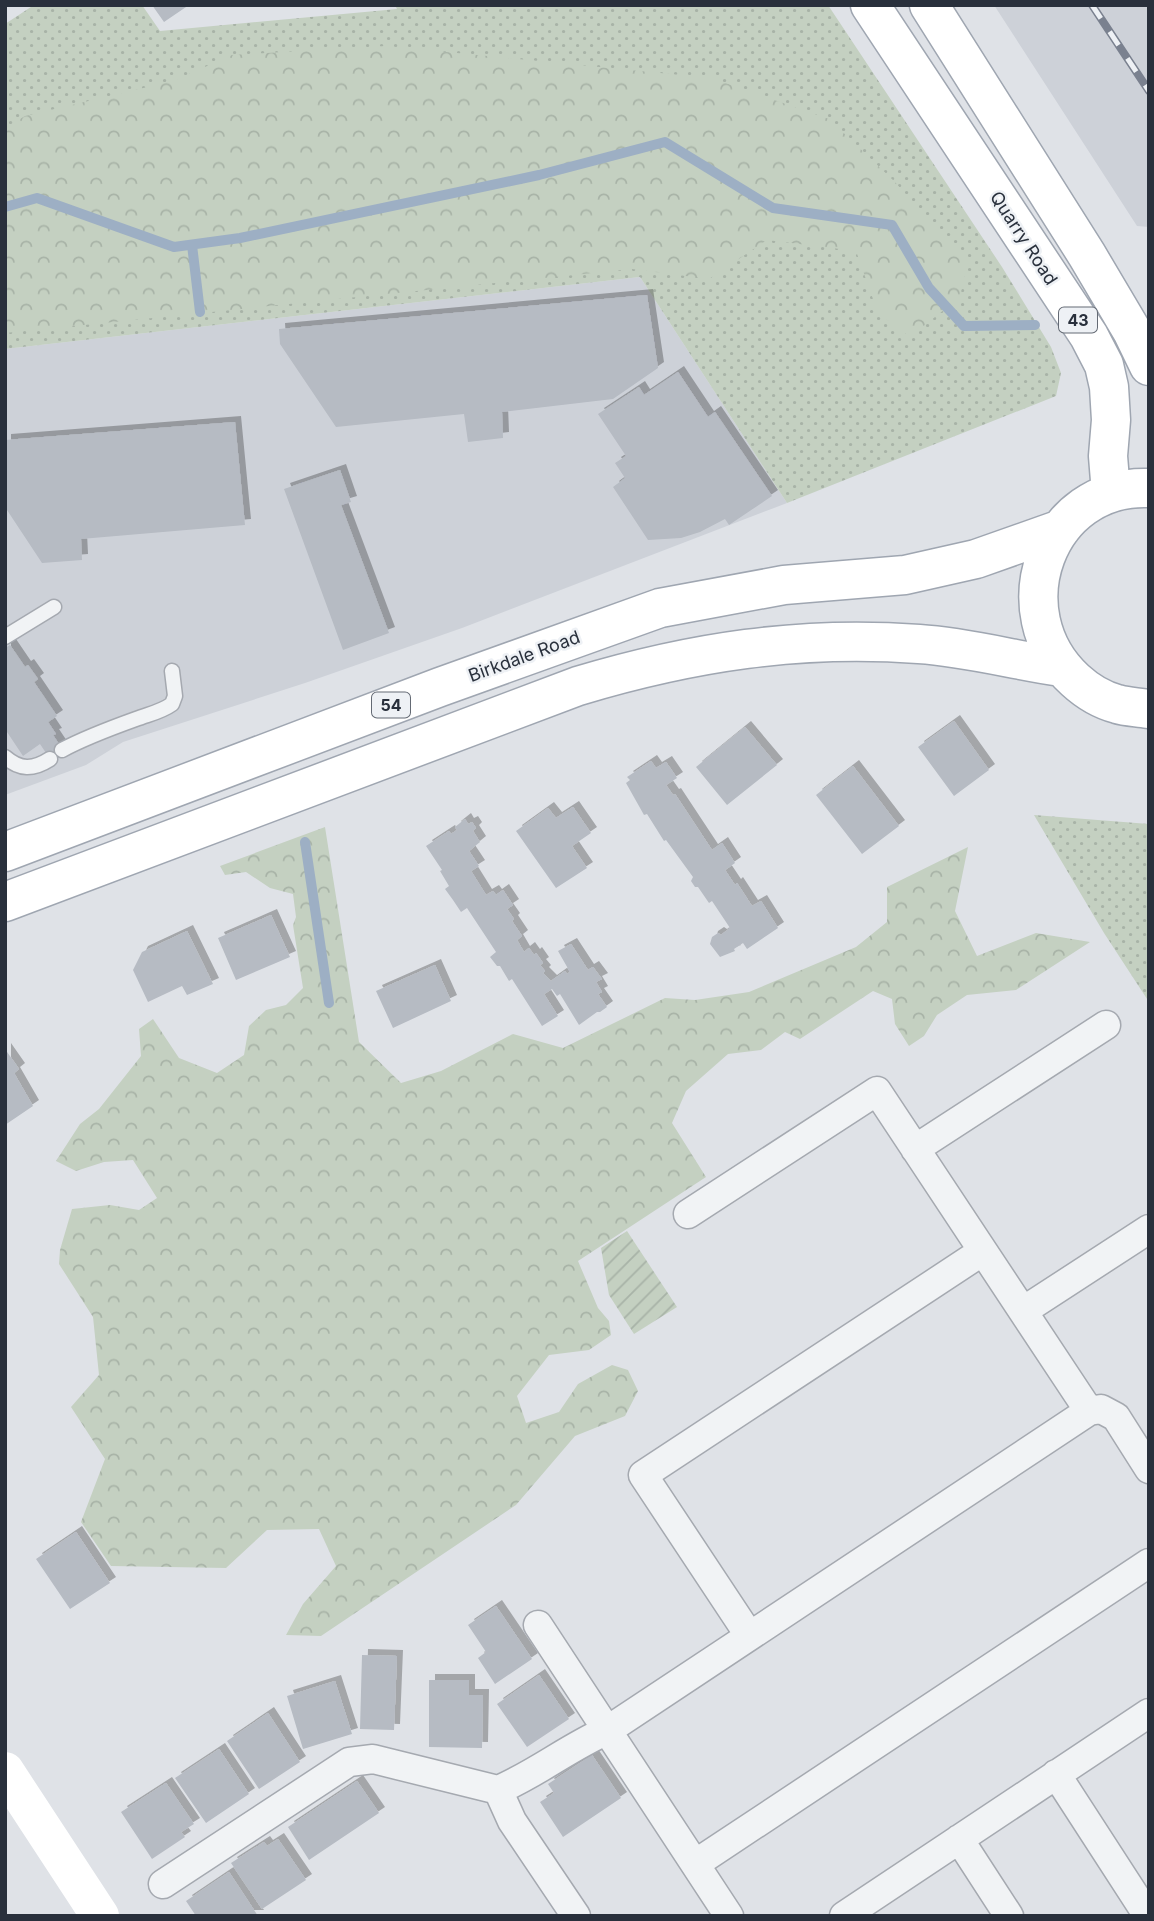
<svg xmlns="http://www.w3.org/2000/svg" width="1154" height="1921" font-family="Inter,sans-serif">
	<defs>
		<pattern id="grass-dots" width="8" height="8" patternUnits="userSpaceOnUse" patternTransform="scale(1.75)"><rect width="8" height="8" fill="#c4d0c1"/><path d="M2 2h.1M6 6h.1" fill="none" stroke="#a8b3a7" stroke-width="1.8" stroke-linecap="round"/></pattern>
		<pattern id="forest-crowns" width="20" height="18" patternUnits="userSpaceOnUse" patternTransform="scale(1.75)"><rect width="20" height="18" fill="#c4d0c1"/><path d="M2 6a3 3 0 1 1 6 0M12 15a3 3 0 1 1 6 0" fill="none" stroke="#a8b3a7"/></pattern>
		<pattern id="garden-furrows" width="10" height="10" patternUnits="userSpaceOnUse" patternTransform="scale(1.75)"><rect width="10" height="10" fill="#c4d0c1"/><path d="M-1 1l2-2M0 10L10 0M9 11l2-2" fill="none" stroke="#a8b3a7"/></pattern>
		<filter id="shadow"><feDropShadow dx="6" dy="-6" stdDeviation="0" flood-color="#0004"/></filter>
	</defs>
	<rect width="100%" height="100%" fill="#dfe2e7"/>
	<path fill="#cdd1d8" d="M994,5h155v222l-12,-1z
		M640,277l147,226 -325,125 -157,55 -182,59 -37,23 -81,30v-446z"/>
	<path fill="url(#grass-dots)" d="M34,5h108l18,26 237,-22 -2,-4h433l174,262 49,80 10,26 -5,23 -269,107 -147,-226 -635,72v-325z
		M1034,815l115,9v178l-45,-69z"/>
	<path fill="url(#forest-crowns)" d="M386,46l325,32 118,41 65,62 73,82 -7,34 -50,40 -32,-24 -22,-62 -89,-11 -58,39 -77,-10 -627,64v-205l20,-12 148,-35 59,-26z
		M325,827l34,215 42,41 40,-12 72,-37 50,14 102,-50 30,2 54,-8 107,-45 31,-25v-35l81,-40 -13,64 22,45 59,-23 54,9 -74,48 -49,5 -30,20 -13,21 -15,10 -14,-22 -3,-25 -19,-8 -73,48 -15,-7 -24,18 -33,4 -42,37 -14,32 34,54 -128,84 20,47 11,13 2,14 -22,15 -40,5 -32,41 9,27 33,-11 19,-28 34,-19 16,5 10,21 -13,25 -50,20 -59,69 -195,131 -35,-1 17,-31 33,-38 -17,-37 -52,1 -41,38 -115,-2 -30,-44 24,-63 -34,-52 28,-32 -6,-58 -34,-53 1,-14 12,-41 38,-4 29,5 18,-12 -24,-38 -29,2 -28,9 -20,-10 24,-37 19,-15 42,-53 -2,-27 14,-10 26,39 38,15 27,-18 5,-29 17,-16 20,-5 17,-17 -10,-63 3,-8 -3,-23 -23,-6 -24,-16 -21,3 -5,-9z"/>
	<path fill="url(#garden-furrows)" d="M627,1231l50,76 -43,27 -25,-39 -8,-47z"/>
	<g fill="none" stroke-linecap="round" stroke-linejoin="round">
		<path stroke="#9dafc4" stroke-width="10" d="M5,207l32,-9 137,49 66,-9 299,-63 126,-33 108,66 119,17 37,63 35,38 71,-1
			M192,245l8,67
			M305,842l24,161"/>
	</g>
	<path fill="#b6bbc3" filter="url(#shadow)" d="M152,5h37l-25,17z
		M647,295l11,73 -45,31 -111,13 1,26 -35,4 -4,-28 -128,13 -56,-83 -1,-15z
		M678,372l30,45 7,-5 57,84 -43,29 -4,-6 -25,13 -19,6 -33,2 -35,-53 12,-9 -10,-15 11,-7 -28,-42 41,-27 5,8z
		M235,422l10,103 -164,14 1,21 -40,3 -37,-56v-67z
		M340,470l11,32 -10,3 48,128 -46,17 -59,-161z
		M10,645l15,22 3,-2 10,14 -4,3 23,34 -9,6 8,12 -3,1 12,18 -13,9 -12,-18 -17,12 -18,-27v-81z
		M954,721l35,49 -35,26 -36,-49z
		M745,727l32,38 -50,40 -31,-38z
		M651,761l5,7 10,-6 11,16 -11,7 7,10 2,-1 37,56 10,-7 13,20 -10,7 10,15 2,-2 15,23 9,-5 17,27 -31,21 -4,-6 -9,6 1,2 -15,6 -10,-13 2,-7 6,-4 3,2 9,-7 -18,-27 -3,2 -11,-16h-3l-4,-6 2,-4 -27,-37 -2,1 -17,-27 -3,1 -18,-32 4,-3 -3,-3z
		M853,766l46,60 -37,28 -46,-59z
		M573,807l18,26 -19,13 15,22 -31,20 -40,-57 32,-23 8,10z
		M465,819l3,5 4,-2 4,6 -3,3 7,11 -11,9 10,15 -8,5 15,24 7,-4 3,4 7,-5 10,15 -6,4 7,10 -2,2 10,15 -5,4 7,12 5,-4 5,7 2,-2 7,10 -3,2 5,6 -2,2 8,8 14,-10 2,3 3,-2 -12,-21 13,-7 17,26 5,-3 9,12 -6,3 6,10 -4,2 9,13 -7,5h-3l-18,13 -19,-31 -3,2 -5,-7 -8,5 14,22 -16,10 -30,-47 -3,2 -9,-15h-3l-7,-9 6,-5 -29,-44 -6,4 -8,-12 -8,-11 4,-3 -9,-15 2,-1 -16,-24 23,-15 2,3 6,-4 -2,-3z
		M271,915l19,42 -54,23 -18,-42z
		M187,931l26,53 -26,11 -5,-9 -34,16 -15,-32 9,-18z
		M435,965l16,36 -58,27 -17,-37z
		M5,1049l14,20 -5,4 19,33 -28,19z
		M76,1532l34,51 -40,26 -34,-50z
		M496,1606l36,53 -37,25 -17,-26 8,-6 -18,-27z
		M362,1655l35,1 -3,74 -34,-1z
		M539,1675l30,44 -42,28 -30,-43z
		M429,1680h40v15h14l-1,53 -53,-1z
		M335,1681l17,53 -49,15 -16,-53z
		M268,1713l32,49 -41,27 -32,-48z
		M219,1749l30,45 -43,29 -31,-45z
		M592,1755l29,43 -58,39 -23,-35 14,-9 -6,-9z
		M357,1781l22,32 -70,47 -21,-33z
		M166,1783l28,41 -13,8 4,5 -33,22 -31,-47z
		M278,1839l28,41 -44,29 -31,-46 33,-21 3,4z
		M229,1872l29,44h-62l-10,-15z"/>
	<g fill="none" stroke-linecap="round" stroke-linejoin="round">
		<defs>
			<path id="lane" d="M5,637l49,-30
				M62,750c24,-13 49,-22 74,-31 13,-5 25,-7 36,-15l3,-8 -3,-25
				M5,757c15,13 28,13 45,2"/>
			<path id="street" d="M915,1149l191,-124
				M688,1214l189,-123 212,320
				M1023,1311l126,-82
				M538,1625l191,291
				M749,1635l-106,-160 340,-224
				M1056,1774l92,142
				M498,1790l14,31 64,95
				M959,1839l50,77
				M695,1864l454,-301
				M163,1884l186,-122 24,-3 125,31c38,-16 71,-43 110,-60l481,-319 12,-2 15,8 33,52
				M844,1916l305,-203"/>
			<path id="primary" d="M870,5l219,331 15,29 5,22 2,33 -3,36 3,37
				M929,5l158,250 45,76 17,35
				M1149,488c-103,-4 -148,124 -74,192 12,11 27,20 42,24 10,3 21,3 32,5
				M5,852l435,-165 220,-79 124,-23 121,-10 71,-16 85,-30
				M5,902l573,-216c113,-34 223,-51 341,-42 48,3 94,16 142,23"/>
		</defs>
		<use href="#lane" stroke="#a5a9b0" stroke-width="17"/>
		<use href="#street" stroke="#a5a9b0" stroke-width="31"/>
		<use href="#primary" stroke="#9fa6b1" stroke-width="41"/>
		<use href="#lane" stroke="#f1f3f5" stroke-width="14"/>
		<use href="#street" stroke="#f1f3f5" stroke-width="28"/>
		<path stroke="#fff" stroke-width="38" d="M5,1771l95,145"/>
		<use href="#primary" stroke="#fff" stroke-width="38"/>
		<defs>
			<path id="rail" d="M1092,5l57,86"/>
		</defs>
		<use href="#rail" stroke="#7a818f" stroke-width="8"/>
		<use href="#rail" stroke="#eef1f5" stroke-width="5" stroke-dasharray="16" stroke-linecap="butt"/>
	</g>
	<g text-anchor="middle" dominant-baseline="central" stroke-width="5" stroke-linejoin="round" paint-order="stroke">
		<g fill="#eef1f5" stroke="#646a74" stroke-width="2">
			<rect x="1059" y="307.5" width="38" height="25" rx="5"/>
			<rect x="372" y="692.5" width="38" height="25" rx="5"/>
		</g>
		<g font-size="16" font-weight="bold" fill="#29303c">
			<text x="1078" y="320">43</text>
			<text x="391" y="705">54</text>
		</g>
		<g font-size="18" fill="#29303c" stroke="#eef1f5">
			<text transform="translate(1024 238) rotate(57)">Quarry Road</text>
			<text transform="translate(524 656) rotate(-20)">Birkdale Road</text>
		</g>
	</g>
	<rect width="1154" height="1921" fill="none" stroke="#29303c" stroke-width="14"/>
</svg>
